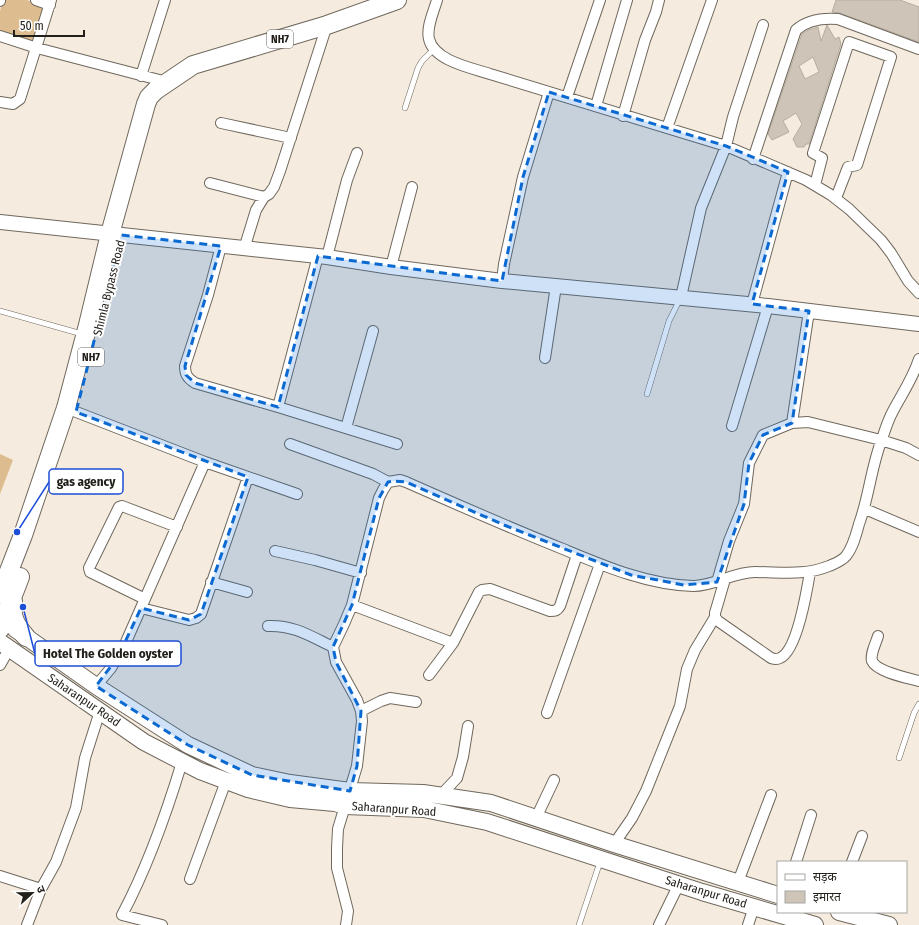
<svg xmlns="http://www.w3.org/2000/svg" width="919" height="925" font-family="'Fira Sans Condensed','Noto Sans Devanagari',sans-serif">
	<rect width="100%" height="100%" fill="#f5ecdf"/>
	<path fill="#ddbd8f" d="M3,0h24l17,6 -12,36 -32,-9v-22z
		M0,454l13,6 -13,34z"/>
	<path fill="#cec4b8" stroke="#b6ada1" fill-rule="evenodd" d="M836,0h64l19,7v35l-79,-29 -8,-1z
		M827,25l8,14 4,-2 2,7 -32,100h-3l-2,3h-7l-4,-8 9,-15 -6,-11 -13,8 6,11 -17,8 -4,-6 34,-100 6,-4 10,-3 3,14zM813,57l6,15 -14,7 -6,-13z"/>
	<g fill="none" stroke-linecap="round" stroke-linejoin="round">
		<defs>
			<path id="lane" d="M405,108l13,-40 4,-7 12,-12
				M0,311l82,23
				M647,394l22,-73 11,-22
				M899,758l15,-45 5,-9
				M579,925l21,-63"/>
			<path id="street" d="M36,0l14,5
				M437,0c-3,11 -11,27 -8,39 5,22 43,29 61,35l236,72 80,34 25,15 18,14 32,31 10,13 17,28 11,12
				M0,1v-1
				M0,36l37,12 130,34
				M141,76l24,-76
				M567,97l33,-97
				M0,102l13,2 7,-5 31,-99
				M596,106l31,-106
				M623,116l22,-76 11,-28 3,-12
				M221,123l70,15
				M667,128l45,-128
				M753,159l43,-129c11,-10 28,-12 42,-11l81,30
				M210,183l54,14
				M815,185l7,-27 -9,-5 36,-111 42,15 -34,108 -9,2 -12,31
				M221,246l-13,49 -23,71c0,8 2,12 10,17l83,24 119,37
				M244,249l12,-39 8,-13 5,-3 5,-7 6,-16 47,-146
				M327,257l20,-77 10,-27
				M391,267l21,-80
				M502,281l2,-17 19,-87 26,-85
				M681,297l20,-89 25,-62 7,-29 30,-92
				M752,304l36,-132
				M545,358l11,-72
				M278,407l40,-151
				M66,408l139,54 92,32
				M792,423l17,-112
				M732,426l36,-120
				M346,428l27,-97
				M290,444l83,30 15,8
				M865,509l54,23
				M275,551l40,9 46,13
				M725,579l-10,34v4l3,4 53,37c3,1 5,2 9,0 17,-7 27,-68 30,-86
				M211,582l36,10
				M717,582l12,-41 15,-37 5,-41 14,-28 29,-12 16,-1 73,18 25,8 13,7
				M145,599l-55,-27 -1,-4 30,-61 3,-1 55,21
				M352,605l101,38
				M141,608l48,12 7,-2 5,-4 47,-137
				M268,626c26,-1 42,10 65,21
				M878,636c-2,7 -8,18 -6,25 5,11 36,17 47,20
				M0,665l9,-16
				M429,675l24,-32 26,-51 3,-2 8,-1 60,22c5,0 7,0 10,-5l17,-51
				M96,686l15,-18 15,-26 79,-180
				M361,711l20,-10 9,-3 26,4
				M547,713l53,-149
				M440,796l17,-18 6,-21 5,-31
				M536,818l18,-38
				M614,844l18,-26 14,-27 34,-85 7,-37 8,-19 20,-33
				M796,862l15,-47
				M852,862l10,-26
				M0,876l41,13
				M190,879l36,-98
				M738,882l33,-87
				M27,925l14,-36 15,-27 20,-54 9,-50 15,-47
				M162,925l-40,-10c26,-49 44,-100 60,-153
				M346,925l2,-14 -11,-43v-20l1,-19 19,-63 5,-45 -1,-10 -4,-11 -21,-38 -3,-15 11,-23 8,-19 27,-107 4,-8 5,-8 12,-2 6,2c52,23 104,46 157,67 41,17 85,36 130,37 22,0 40,-14 62,-14 27,0 49,4 74,-6 7,-3 13,-5 17,-10 7,-9 10,-21 13,-32 10,-27 12,-57 23,-85 3,-9 6,-19 11,-28 9,-17 20,-33 26,-52
				M659,925l20,-41
				M748,925l6,-18"/>
			<path id="secondary" d="M0,222l327,35 64,10 111,14 266,25 151,18"/>
			<path id="primary" d="M15,629l81,57 92,59 64,30 38,8 60,8 73,2 68,10 123,41 164,51
				M0,642l144,100 56,29 48,18 42,10 45,4 10,3 79,3 63,13 215,70 113,33
				M839,912l50,13"/>
			<path id="highway" d="M0,594l23,-59 43,-127 22,-83 22,-91 36,-130 3,-7 7,-7 37,-25 134,-40 70,-25
				M13,601c-2,17 2,23 13,36
				M0,629l20,-52"/>
		</defs>
		<use href="#lane" stroke="#70685d" stroke-width="6"/>
		<use href="#street" stroke="#70685d" stroke-width="12"/>
		<use href="#secondary" stroke="#70685d" stroke-width="16"/>
		<use href="#primary" stroke="#70685d" stroke-width="18"/>
		<use href="#highway" stroke="#70685d" stroke-width="20"/>
		<use href="#lane" stroke="#fff" stroke-width="5"/>
		<use href="#street" stroke="#fff" stroke-width="10"/>
		<use href="#secondary" stroke="#fff" stroke-width="14"/>
		<use href="#primary" stroke="#fff" stroke-width="16"/>
		<use href="#highway" stroke="#fff" stroke-width="18"/>
	</g>
	<path fill="#0b69d2" fill-opacity="0.2" stroke="#0b69d2" stroke-width="3" stroke-dasharray="8 5" stroke-linejoin="round" d="M549,92l177,54 62,26 -36,132 57,7 -17,112 -29,12 -14,28 -5,41 -27,78 -33,3 -53,-10 -127,-50 -98,-43 -12,-1 -6,1 -9,16 -27,107 -19,42 3,15 25,49 -4,55 -7,25 -98,-16 -64,-30 -92,-59 22,-29 23,-49 48,12 12,-6 47,-137 -172,-65 45,-177 100,11 -36,120 1,9 9,8 83,24 40,-151 184,25 21,-104z"/>
	<g text-anchor="middle" dominant-baseline="central" stroke-width="4" stroke-linejoin="round" paint-order="stroke">
		<g fill="#fff" stroke="#65635f" stroke-width="1">
			<rect x="267" y="30" width="26" height="18" rx="3"/>
			<rect x="78" y="348" width="26" height="18" rx="3"/>
		</g>
		<g font-size="11" font-weight="bold" fill="#23201b">
			<text x="280" y="39">NH7</text>
			<text x="91" y="357">NH7</text>
		</g>
		<g font-size="12" fill="#23201b" stroke="#fff">
			<text transform="translate(109 288) rotate(-76)">Shimla Bypass Road</text>
			<text transform="translate(84 700) rotate(34)">Saharanpur Road</text>
			<text transform="translate(394 809) rotate(4)">Saharanpur Road</text>
			<text transform="translate(706 892) rotate(17)">Saharanpur Road</text>
		</g>
	</g>
	<path fill="none" stroke="#1d4ed8" stroke-width="1.5" d="M17 532L49 482M23 607L35 654"/>
	<g fill="#1d4ed8" stroke="#fff" stroke-width="1.5">
		<circle cx="17" cy="532" r="4"/>
		<circle cx="23" cy="607" r="4"/>
	</g>
	<g fill="#fff" stroke="#1d4ed8" stroke-width="1.5">
		<rect x="49" y="469" width="74" height="25" rx="4"/>
		<rect x="35" y="641" width="146" height="25" rx="4"/>
	</g>
	<g font-size="13" text-anchor="middle" font-weight="bold" fill="#23201b">
		<text x="86" y="486">gas agency</text>
		<text x="108" y="658">Hotel The Golden oyster</text>
	</g>
	<rect x="777" y="861" width="130" height="52" fill="#ffffff" stroke="#a7a6a4"/>
	<rect x="785" y="874" width="20" height="6" fill="#ffffff" stroke="#a7a6a4"/>
	<text x="813" y="881" font-size="12" fill="#23201b">सड़क</text>
	<rect x="785" y="891" width="20" height="12" fill="#cec4b8" stroke="#a7a6a4"/>
	<text x="813" y="901" font-size="12" fill="#23201b">इमारत</text>
	<g transform="translate(32 893) rotate(68)" stroke="#ffffff" stroke-width="3" paint-order="stroke">
	<path d="M0-3L7 15L0 10L-7 15Z" fill="#23201b"/>
	<text y="-6" font-size="11" font-weight="bold" text-anchor="middle" fill="#23201b">उ</text>
	</g>
	<path d="M14 30v6h70v-6" fill="none" stroke="#23201b" stroke-width="2"/>
	<text x="20" y="30" font-size="12" fill="#23201b" stroke="#ffffff" stroke-width="3" paint-order="stroke">50 m</text>
</svg>
